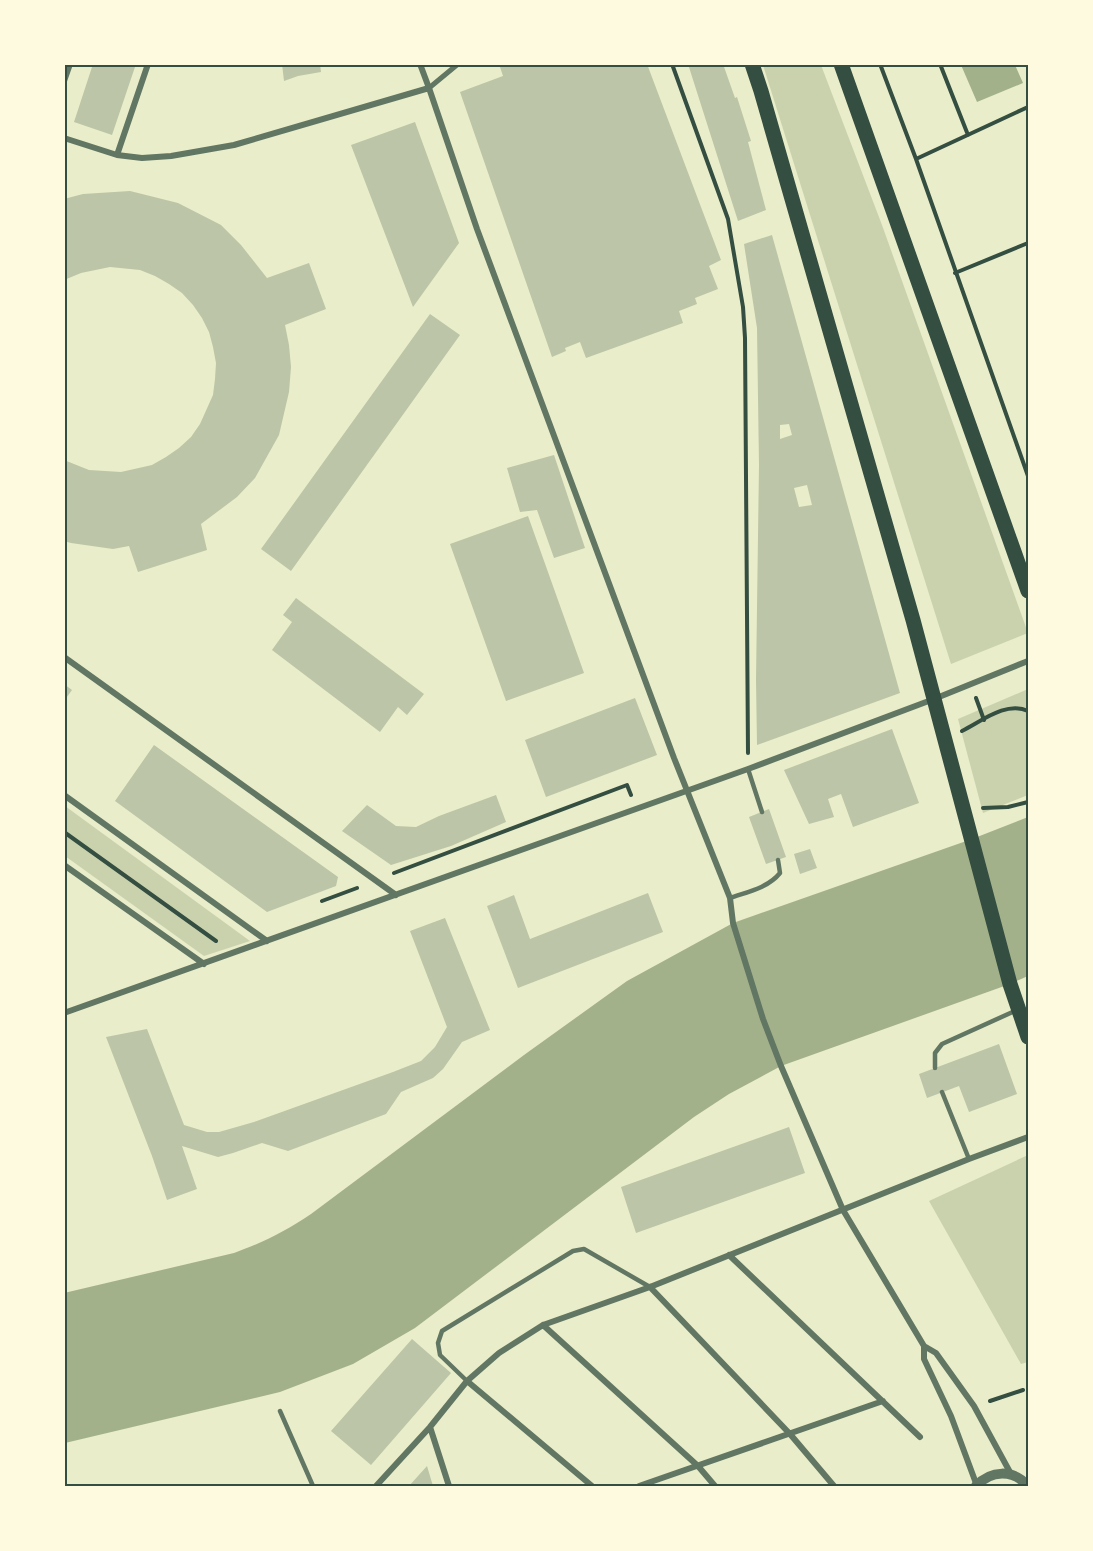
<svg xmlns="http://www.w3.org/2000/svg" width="1093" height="1551" font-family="'Noto Sans',sans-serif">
	<rect width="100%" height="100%" fill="#e9edc9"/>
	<path fill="#cad2ad" d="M763,65h58l61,160 146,408 -77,31z
		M1028,689v106l-45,18 -25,-94z
		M65,806l185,135 -46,15 -139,-100z
		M1028,1155v207l-7,2 -92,-163z"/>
	<path fill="#a3b18a" d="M961,65h54l8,18 -46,19z
		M1028,817v159l-18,8 -229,82 -52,28 -35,23 -279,211 -62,36 -73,28 -215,51 -1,-150 170,-40c30,-11 50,-21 77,-39l213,-159 103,-74 106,-58 239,-84z"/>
	<path fill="#bcc5a7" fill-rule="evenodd" d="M93,64h43l-24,71 -38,-13z
		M282,64h38l1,8 -23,4 -14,5z
		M499,64h148l74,196 -12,6 9,23 -23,9 2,6 -18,7 4,12 -97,35 -6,-16 -15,6 1,3 -14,6 -92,-265 43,-16z
		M688,64h35l12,34 2,-1 14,44 -3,1 18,68 -28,11z
		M415,122l44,121 -46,64 -62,-162z
		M130,191l48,12 43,22 20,20 26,33 42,-15 17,46 -41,16 4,20 2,22 -2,25 -10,43 -24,43 -18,19 -36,27 6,26 -69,22 -9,-26 -16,3 -42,-6 -7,-2v-81l25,10 32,2 31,-7 14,-8 13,-9 12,-11 9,-13 13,-29 2,-16 1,-16 -3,-16 -4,-15 -7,-14 -9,-13 -11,-12 -13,-9 -14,-8 -15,-6 -30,-3 -29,6 -17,7v-81l19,-5z
		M772,235l128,458 -143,52 -1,-65 3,-215 -2,-137 -13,-84zM789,424l3,11 -12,4v-14zM807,485l5,20 -13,2 -5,-19z
		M430,314l30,21 -169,236 -30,-22z
		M554,455l31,93 -31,10 -17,-48 -17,2 -13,-44z
		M528,516l56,157 -78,28 -56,-157z
		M296,598l128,96 -17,21 -9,-8 -18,25 -108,-82 20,-28 -9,-7z
		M64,684l8,6 -8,11z
		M635,698l22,57 -111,42 -21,-57z
		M892,729l27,74 -66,24 -12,-33 -13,5 6,18 -25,7 -25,-54z
		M154,745l184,132 -2,9 -69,26 -152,-111z
		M496,795l10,27 -55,24 -60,19 -49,-34 25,-26 29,21 20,1 23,-11z
		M769,809l17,48 -20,7 -17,-47z
		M810,849l7,19 -17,6 -6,-20z
		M648,893l15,39 -145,56 -31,-82 27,-11 16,44z
		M445,918l45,112 -28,12 -19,27 -10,9 -32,14 -15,22 -98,37 -26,-8 -29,10 -15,4 -36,-11 15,43 -30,11 -15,-44 -46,-119 41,-8 37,96 23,7h12l35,-10 139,-50 28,-11 14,-14 12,-20 -37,-96z
		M999,1044l18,50 -48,18 -10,-26 -32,12 -8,-24z
		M789,1127l16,46 -169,60 -15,-46z
		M412,1339l39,34 -80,92 -40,-34z
		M427,1466l6,20h-24z"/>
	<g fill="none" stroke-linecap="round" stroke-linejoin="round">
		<path stroke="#344e41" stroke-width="4" d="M672,64l56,155 15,88 2,31 3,415
			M880,64l36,95 112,317
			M940,64l28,71
			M916,159l112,-52
			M955,273l73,-30
			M976,698l8,22
			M962,731c20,-10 44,-30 66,-20
			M983,808l25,-1 20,-5
			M64,832l152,109
			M394,873l233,-88 4,10
			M322,901l35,-13
			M990,1401l33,-11"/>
		<path stroke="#617663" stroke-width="4.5" d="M748,769l14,43
			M730,898c17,-6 38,-10 50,-25l-2,-13
			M935,1068v-15l7,-9 75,-34
			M942,1092l27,67
			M467,1381l-27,-26 -2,-12 4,-12 131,-80 11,-2 66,38
			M280,1411l33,75"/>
		<path stroke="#617663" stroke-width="5" d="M429,88l29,-24"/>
		<path stroke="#617663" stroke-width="6" d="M420,64l9,24 48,141 197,529 56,140 3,25 30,96 18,47 62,144 81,136 12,7 38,53 37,68
			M64,81l6,-17
			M64,138l53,17 25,3 29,-2 63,-11 195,-57
			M117,155l31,-91
			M64,657l332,238
			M64,795l203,146
			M64,865l140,99
			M64,1013l684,-244 186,-70 94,-38
			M729,1255l191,182
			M650,1287l140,147 44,52
			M543,1325l155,141 17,20
			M924,1346v13l27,57 26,70
			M467,1381l125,105
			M430,1427l19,59
			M376,1486l54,-59 37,-46 32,-28 44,-28 107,-38 319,-128 59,-22
			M639,1486l244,-85"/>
		<path stroke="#617663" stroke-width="10" d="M976,1486c15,-16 37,-17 52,0"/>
		<path stroke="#344e41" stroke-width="15" d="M752,64l9,27 152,529 97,364 18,53
			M841,64l187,527"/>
	</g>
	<rect width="1093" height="1551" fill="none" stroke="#fefae0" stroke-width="132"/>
	<rect x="66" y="66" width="961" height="1419" fill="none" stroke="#344e41" stroke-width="2"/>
</svg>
